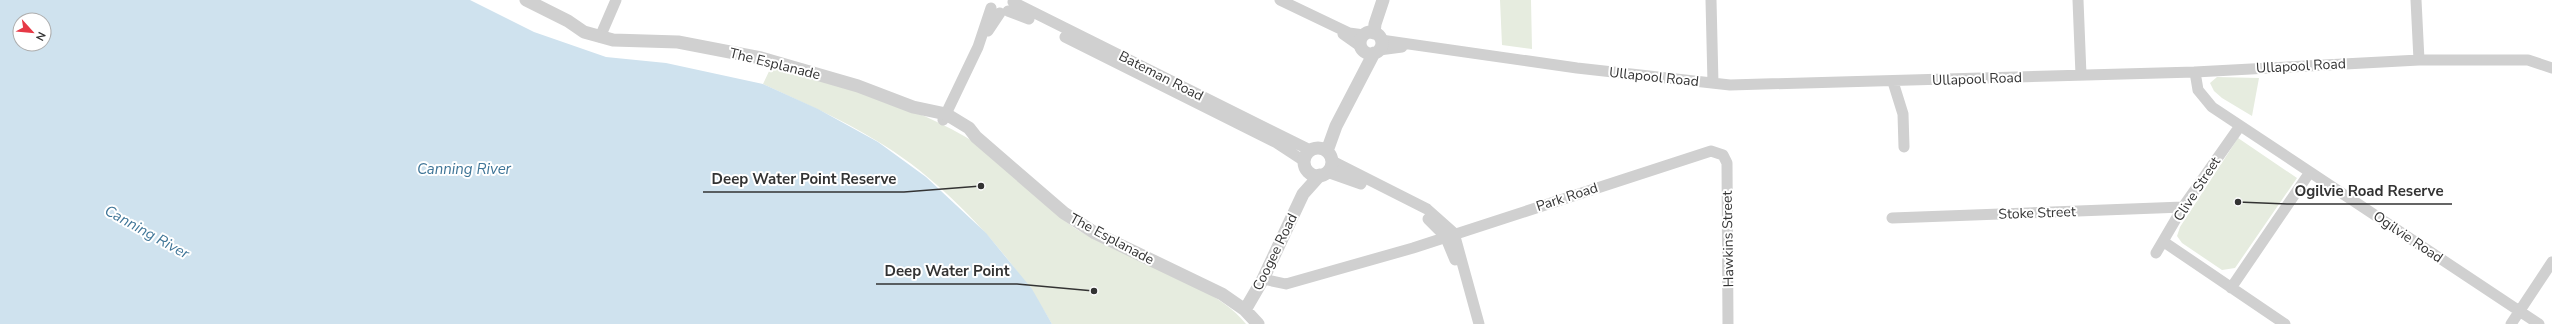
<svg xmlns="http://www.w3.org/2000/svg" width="2552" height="324" font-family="'Nunito Sans',sans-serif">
	<rect width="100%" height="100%" fill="#fff"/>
	<path fill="#e6ecdf" d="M1500,0h31l1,49 -30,-4z
		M772,65c73,23 154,42 217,87 30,22 53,54 84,75 46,30 141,55 173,97h-194c-39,-68 -107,-143 -175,-183 -36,-22 -75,-39 -114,-57z
		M2217,77l42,1 -7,38 -30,-18 -8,-7 -4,-8z
		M2238,138l59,40 -62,90 -13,2 -40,-27 -5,-7 3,-9z"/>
	<path fill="#cfe2ee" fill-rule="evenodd" d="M0,0h470l64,32 72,25 60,6 97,21 55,25 60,33 48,35 60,56 46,56 20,35h-1052zM20,20h24v24h-24z"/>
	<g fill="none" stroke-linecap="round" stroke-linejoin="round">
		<path stroke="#d0d0d0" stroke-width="11" d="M1280,0l69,33 15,2
			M1711,0l2,83
			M2078,0l3,75
			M2416,0l3,60
			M1013,2l297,148
			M1008,11l21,8
			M988,31l12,-18
			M1343,34l17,12
			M600,37l16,-37
			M1065,37l210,105 29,19
			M1381,40l196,28 153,17 465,-13 224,-12h109l24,8
			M1379,50l23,-3
			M2195,72l3,18 14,17 327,217
			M1893,82l10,32 1,33
			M943,120l35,-73 13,-39
			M1332,161l95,48 27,24 25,91
			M1327,172l34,12
			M1892,218l291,-11
			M1428,219l17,17 10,24
			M2164,242l121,82
			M2156,253l27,-46 57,-81
			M1263,279l23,5 127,-36 298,-97 12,4 4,8 1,161
			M2231,288l79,-116
			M2511,324l41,-62"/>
		<path stroke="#d0d0d0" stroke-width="13" d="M526,0l42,21 16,11 29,8 65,2 83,16 97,28 55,21 33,7 23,14 7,9 88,76 31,20 127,61 23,16 13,14
			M1360 43a11 11 0 1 1 22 0a11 11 0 1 1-22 0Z
			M1374,33l1,-9 8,-24
			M1304 162a14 14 0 1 1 28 0a14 14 0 1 1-28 0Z
			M1327,151l9,-25 38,-73
			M1245,310l18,-31 40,-85 17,-19"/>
	</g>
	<g text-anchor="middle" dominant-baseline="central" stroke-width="4" stroke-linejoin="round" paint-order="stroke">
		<g font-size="14" fill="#333" stroke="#fff">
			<text transform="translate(775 64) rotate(14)">The Esplanade</text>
			<text transform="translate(2301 66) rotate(-3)">Ullapool Road</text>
			<text transform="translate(1161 76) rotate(27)">Bateman Road</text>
			<text transform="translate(1654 77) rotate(6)">Ullapool Road</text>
			<text transform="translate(1977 79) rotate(-2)">Ullapool Road</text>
			<text transform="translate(2197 189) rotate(-57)">Clive Street</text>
			<text transform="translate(1567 197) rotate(-18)">Park Road</text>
			<text transform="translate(2037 213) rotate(-2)">Stoke Street</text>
			<text transform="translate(2408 237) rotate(34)">Ogilvie Road</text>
			<text transform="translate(1112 239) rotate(28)">The Esplanade</text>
			<text transform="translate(1728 239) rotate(-91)">Hawkins Street</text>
			<text transform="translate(1275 252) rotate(-64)">Coogee Road</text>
		</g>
		<g font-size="15" font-style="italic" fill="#3f7597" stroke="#fff">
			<text x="464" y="169">Canning River</text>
			<text transform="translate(147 232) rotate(29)">Canning River</text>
		</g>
	</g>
	<path fill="none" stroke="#333" stroke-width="1.5" d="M981 186L904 192H703M2238 202L2287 204H2452M1094 291L1017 284H876"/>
	<g fill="#333" stroke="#fff" stroke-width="1.5">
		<circle cx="981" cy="186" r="4"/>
		<circle cx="2238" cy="202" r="4"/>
		<circle cx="1094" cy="291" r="4"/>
	</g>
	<g font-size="15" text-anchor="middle" font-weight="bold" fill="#333" stroke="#fff" stroke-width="4" stroke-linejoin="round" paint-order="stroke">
		<text x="804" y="184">Deep Water Point Reserve</text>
		<text x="2369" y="196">Ogilvie Road Reserve</text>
		<text x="947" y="276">Deep Water Point</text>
	</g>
	<g transform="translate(32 32) rotate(117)"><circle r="19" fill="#ffffff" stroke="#adadad"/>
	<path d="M0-3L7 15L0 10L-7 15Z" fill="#e63946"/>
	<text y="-6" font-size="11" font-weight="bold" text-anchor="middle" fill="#333333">N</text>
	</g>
</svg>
